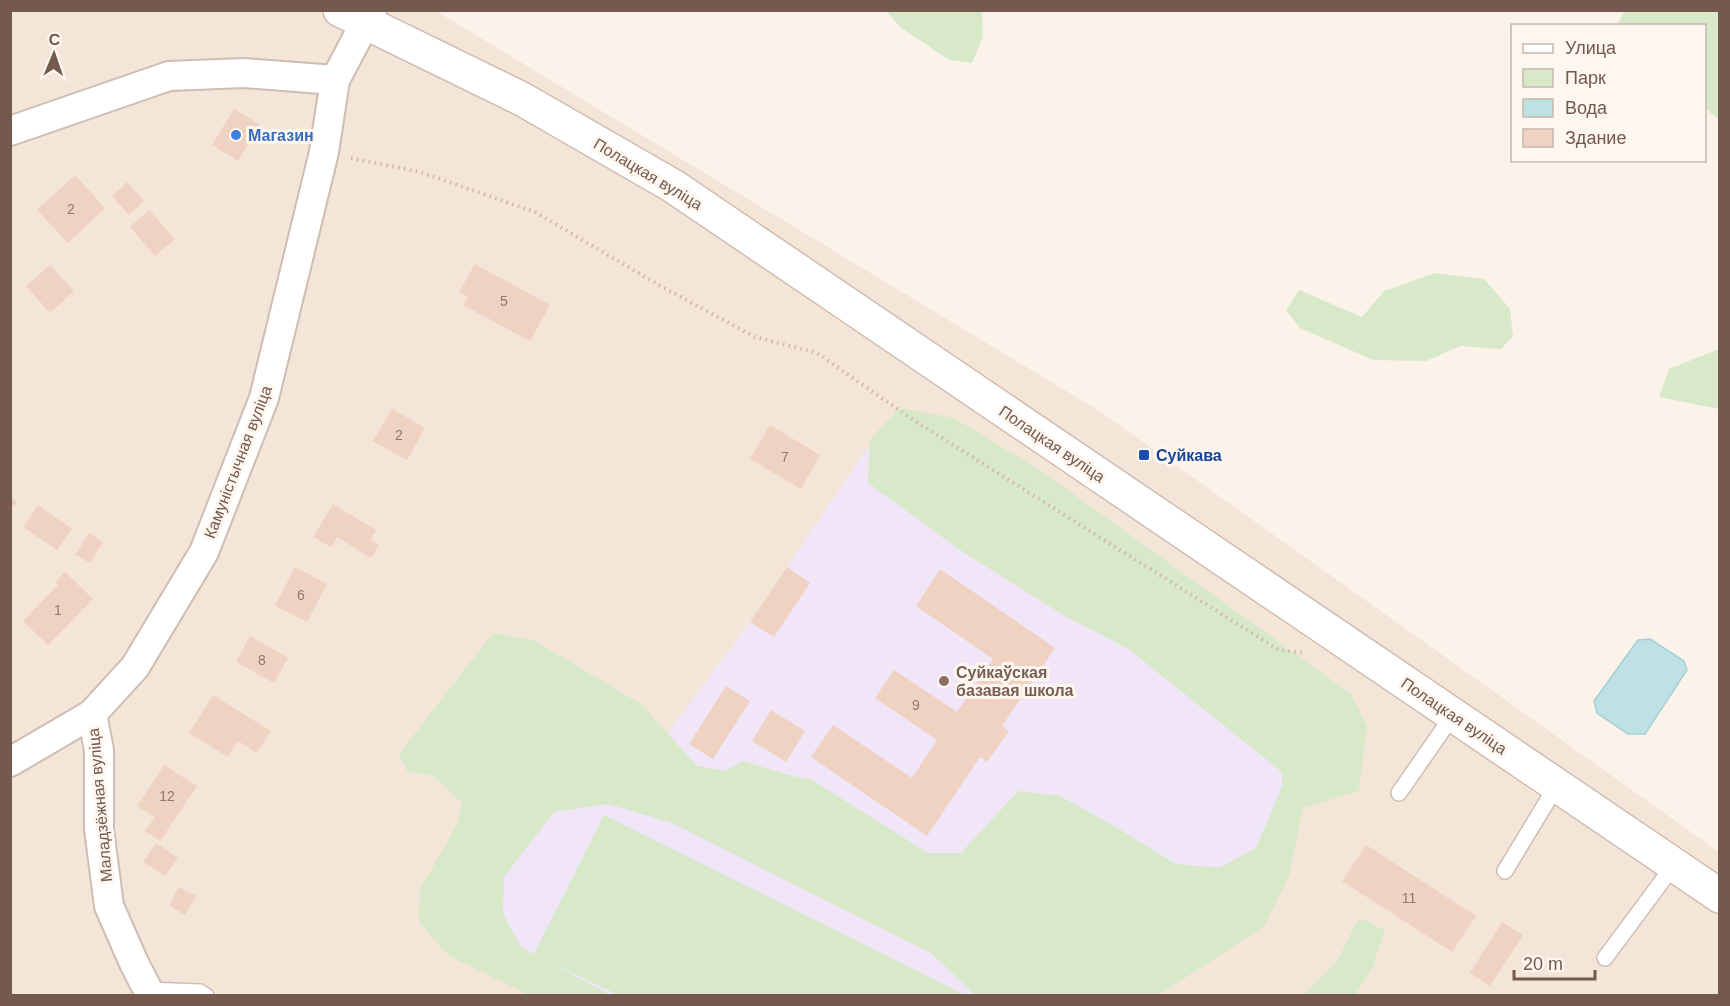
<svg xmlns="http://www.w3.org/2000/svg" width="1730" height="1006" font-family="Arial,sans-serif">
	<rect width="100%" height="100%" fill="#fbf3e9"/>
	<path fill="#f3e5d8" d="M10,11h426l665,401 618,440v143h-1708z"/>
	<path fill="#f0e6f8" d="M870,444l444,338 -86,141 -105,72h-567l-118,-58 112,-197 82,41 118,-159z"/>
	<path fill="#d7e9c8" d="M1625,10l94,1v109l-14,-12 -1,-82 -87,-1z
		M886,11h96l1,26 -11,26 -23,-3 -49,-33z
		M1435,273l49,6 26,30 3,27 -12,13 -40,-3 -35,15 -53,-1 -73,-32 -14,-18 13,-20 63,27 22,-26z
		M1719,349v60l-60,-12 10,-28z
		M900,408l54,10 90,55 307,221 16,32 -8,65 -56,17 -14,68 -25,50 -105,69h-184l-44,-42 -259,-130 -64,-19 -54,8 -50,65 -1,37 18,33 13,7 70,-139 361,180h-347l-74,-36 66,36h-81l-80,-39 -30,-34 1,-33 37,-64 5,-22 -29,-27 -26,-5 -8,-17 94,-121 40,7 108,64 56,62 28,5 18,-10 45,14 24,5 116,73h33l57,-62 42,5 54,30 62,38 43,4 37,-20 26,-61v-15l-155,-124 -59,-30 -105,-66 -95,-69 2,-44z
		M1359,918l26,12 -13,39 -17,26h-53l34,-32z"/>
	<path fill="#bee1e4" stroke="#a5d1d5" stroke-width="1.5" d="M1650,639l34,22 3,9 -42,64h-17l-31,-21 -3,-12 44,-61z"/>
	<path fill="#efd2c2" d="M234,109l26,16 -22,36 -26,-16z
		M75,175l30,33 -37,35 -31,-33z
		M127,182l17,19 -15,14 -17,-19z
		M149,210l26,29 -20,17 -25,-29z
		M475,264l75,41 -20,36 -67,-36 5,-8 -9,-5z
		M50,265l24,26 -24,22 -24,-27z
		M392,409l33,19 -18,32 -34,-19z
		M770,425l50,30 -19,34 -51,-30z
		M10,495l7,8 -7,5z
		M333,504l43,26 -6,10 9,5 -8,13 -34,-21 -6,10 -18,-10z
		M38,505l34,24 -15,21 -34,-23z
		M89,533l14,9 -13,21 -15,-8z
		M295,567l32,17 -20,38 -32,-16z
		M787,567l23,16 -36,54 -24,-15z
		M940,569l115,79 -53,78 7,5 -22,31 -7,-5 -53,79 -116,-79 22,-32 79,53 25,-38 -62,-42 19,-28 63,42 36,-53 -77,-53z
		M65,572l28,27 -45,46 -25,-24 35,-36 -3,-3z
		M250,636l38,22 -14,25 -38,-21z
		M726,686l24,15 -37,58 -24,-15z
		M213,695l58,36 -14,22 -19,-12 -10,16 -39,-24z
		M771,710l34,21 -19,31 -34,-21z
		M164,765l33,21 -37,55 -15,-10 10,-14 -18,-11z
		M156,843l22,15 -13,18 -22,-14z
		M1366,845l110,71 -24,36 -110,-71z
		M179,887l17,9 -11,19 -16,-10z
		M1502,922l21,13 -33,51 -20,-13z"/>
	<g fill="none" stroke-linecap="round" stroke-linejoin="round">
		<defs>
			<path id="service" d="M1399,793l54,-78
				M1505,871l52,-86
				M1605,958l69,-93
				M148,990l52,2 6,4"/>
			<path id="minor" d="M10,131l159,-55 75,-3 91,7
				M92,714l7,36v79l10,77 25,57 17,33
				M10,762l82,-48 43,-47 69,-115 60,-154 60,-246 11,-72 37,-70"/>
			<path id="secondary" d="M340,10l182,89 151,87 1047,710"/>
		</defs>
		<use href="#service" stroke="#cfbdb2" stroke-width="18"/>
		<use href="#minor" stroke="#cfbdb2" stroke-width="32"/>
		<use href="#secondary" stroke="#d1bdb0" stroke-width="36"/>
		<path stroke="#d4b5a5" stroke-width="4" stroke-dasharray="1.5 4.5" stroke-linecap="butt" d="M351,158l69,14 115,40 122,72 98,53 62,16 95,66 367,231 26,3"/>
		<use href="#service" stroke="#fff" stroke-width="15"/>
		<use href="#minor" stroke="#fff" stroke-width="28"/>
		<use href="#secondary" stroke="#fff" stroke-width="33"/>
	</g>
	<circle fill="#3f7fe0" stroke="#fef7f0" stroke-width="2" cx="236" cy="135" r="6"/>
	<rect fill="#1a4fb4" stroke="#fef7f0" stroke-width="2" x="1138" y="449" width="12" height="12" rx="3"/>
	<circle fill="#8d6e63" stroke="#fef7f0" stroke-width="2" cx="944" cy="681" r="6"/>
	<g text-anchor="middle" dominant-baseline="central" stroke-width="6" stroke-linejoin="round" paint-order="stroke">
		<g font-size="14" fill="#93776b">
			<text x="71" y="209">2</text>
			<text x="504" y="301">5</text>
			<text x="399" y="435">2</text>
			<text x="785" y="457">7</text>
			<text x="301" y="595">6</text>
			<text x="58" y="610">1</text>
			<text x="262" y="660">8</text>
			<text x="916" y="705">9</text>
			<text x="167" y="796">12</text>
			<text x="1409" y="898">11</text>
		</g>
		<g font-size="16" font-weight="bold" fill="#366cbe" stroke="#fef7f0" text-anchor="start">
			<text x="248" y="135">Магазин</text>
		</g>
		<g font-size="16" fill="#74594e" stroke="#fef7f0">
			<text transform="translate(648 174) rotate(31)">Полацкая вуліца</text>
			<text transform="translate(1052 444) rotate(34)">Полацкая вуліца</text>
			<text transform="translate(238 462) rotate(-69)">Камуністычная вуліца</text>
			<text transform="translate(1454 716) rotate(34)">Полацкая вуліца</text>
			<text transform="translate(100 805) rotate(-95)">Маладзёжная вуліца</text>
		</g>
		<g font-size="16" font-weight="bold" fill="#164399" stroke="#fef7f0" text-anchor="start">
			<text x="1156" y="455">Суйкава</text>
		</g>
		<g font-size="16" font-weight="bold" fill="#785e54" stroke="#fef7f0" text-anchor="start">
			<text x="956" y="672">Суйкаўская<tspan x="956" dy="18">базавая школа</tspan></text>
		</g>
	</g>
	<rect width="1730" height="1006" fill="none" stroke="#74594e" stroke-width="24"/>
	<rect x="1511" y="24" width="195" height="138" fill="#fef7f0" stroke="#c7b8af" stroke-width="1.5"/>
	<rect x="1523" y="44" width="30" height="9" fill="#ffffff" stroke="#c7b8af" stroke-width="1.5"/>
	<text x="1565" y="54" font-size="18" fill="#74594e">Улица</text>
	<rect x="1523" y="69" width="30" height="18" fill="#d7e9c8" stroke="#c7b8af" stroke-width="1.5"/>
	<text x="1565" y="84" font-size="18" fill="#74594e">Парк</text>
	<rect x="1523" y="99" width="30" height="18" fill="#bee1e4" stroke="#c7b8af" stroke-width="1.5"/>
	<text x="1565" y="114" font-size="18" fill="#74594e">Вода</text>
	<rect x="1523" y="129" width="30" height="18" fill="#efd2c2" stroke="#c7b8af" stroke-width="1.5"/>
	<text x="1565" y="144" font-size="18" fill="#74594e">Здание</text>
	<g transform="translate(54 54) rotate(2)" stroke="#fef7f0" stroke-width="4.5" paint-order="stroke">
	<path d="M0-4.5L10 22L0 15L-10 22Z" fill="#74594e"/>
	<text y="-9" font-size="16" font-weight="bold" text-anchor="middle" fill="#74594e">С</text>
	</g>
	<path d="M1514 970v9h81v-9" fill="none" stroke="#74594e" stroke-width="3"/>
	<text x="1523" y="970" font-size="18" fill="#74594e" stroke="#fef7f0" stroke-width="4.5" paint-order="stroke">20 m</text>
</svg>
